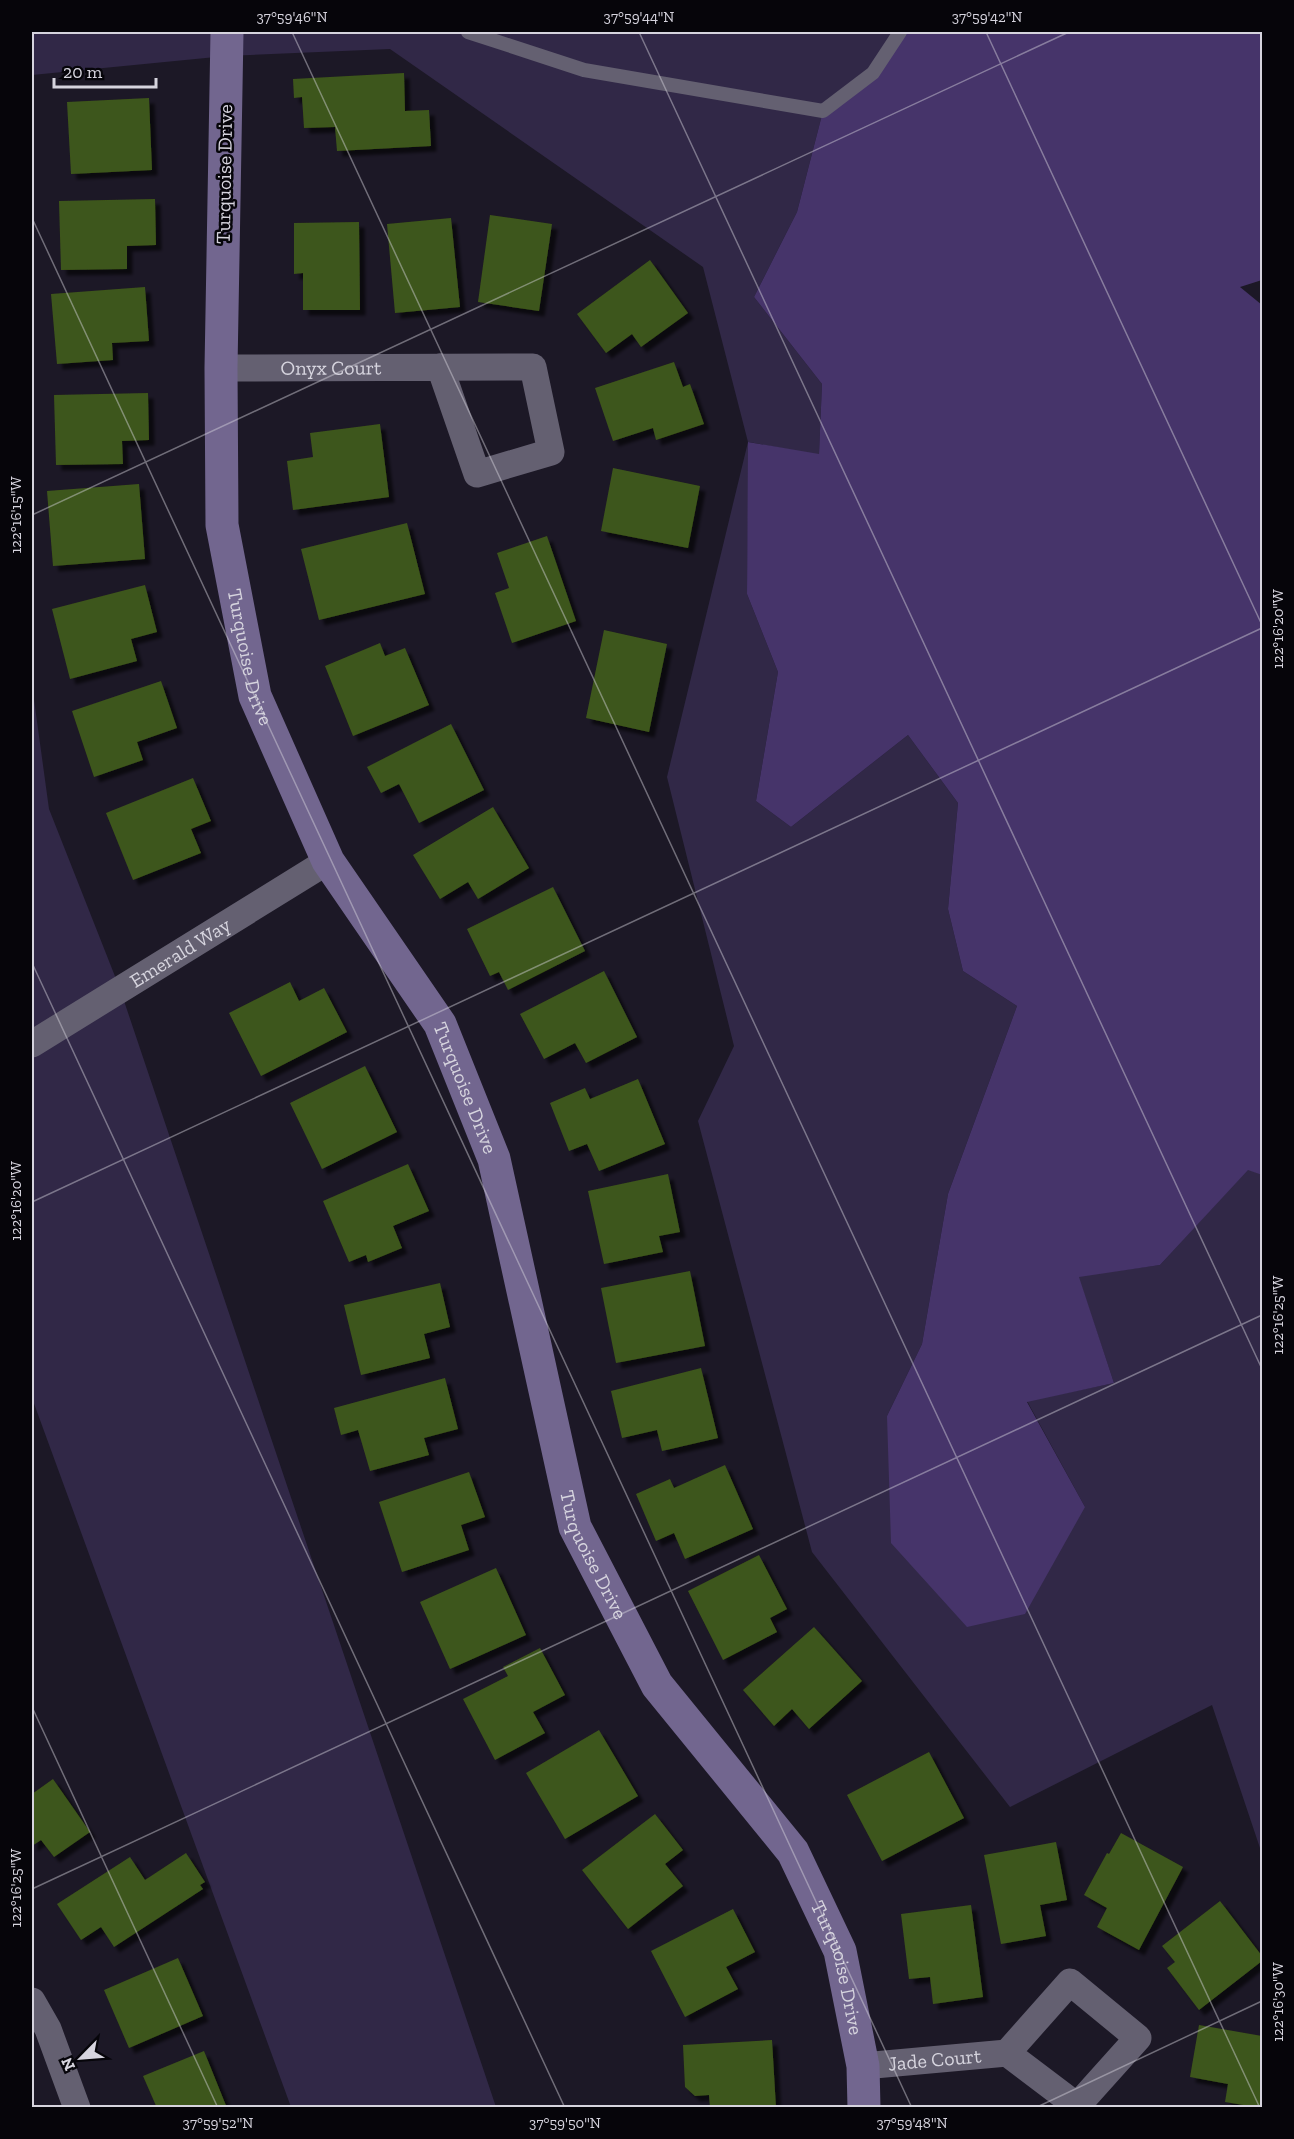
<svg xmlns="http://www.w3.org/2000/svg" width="1294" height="2139" font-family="'Zilla Slab',serif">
	<defs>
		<filter id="shadow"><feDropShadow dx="5.5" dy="5.5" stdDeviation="1.5" flood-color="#0009"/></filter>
	</defs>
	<rect width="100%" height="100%" fill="#1c1826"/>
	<path fill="#312847" d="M32,32h868l-27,41 -50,38 -26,101 -43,85 68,87 -3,71 -70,-13 -2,152 31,78 -22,129 35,26 117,-92 50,68 -10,106 15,62 54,35 -69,188 -26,150 -35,72 198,91 -58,-106 87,-18 -36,-107 82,-11 88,-96 14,6v679l-50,-149 -202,102 -198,-255 -114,-431 36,-75 -67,-269 81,-335 -45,-175 -313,-218 -164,7 -194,19z
		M32,685l17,124 71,180 376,1118h-205l-259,-709z"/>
	<path fill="#46346a" d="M900,32h362v248l-22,7 22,18v870l-14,-5 -88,95 -81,12 35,106 -87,19 58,105 -60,107 -58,13 -76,-84 -4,-127 35,-72 26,-150 69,-188 -54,-35 -15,-62 10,-106 -50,-68 -117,92 -35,-26 22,-129 -31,-78 1,-152 71,12 3,-70 -68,-87 43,-85 26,-101 50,-38z"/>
	<path fill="#3e561a" filter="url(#shadow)" d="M404,73l1,38 24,-1 2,36 -94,5 -2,-24 -31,1 -2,-31 -8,1 -1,-19z
		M149,98l3,72 -81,4 -4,-72z
		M155,199l1,46 -29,1v23l-66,1 -2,-69z
		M490,215l62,9 -13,87 -61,-9z
		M451,218l9,89 -65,6 -8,-89z
		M359,222l1,88h-57v-37l-9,1v-51z
		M650,260l38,53 -47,34 -9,-13 -26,19 -29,-39z
		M145,287l4,54 -37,2 1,17 -56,4 -6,-70z
		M674,362l9,25 7,-3 14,40 -48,16 -3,-12 -40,13 -18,-53z
		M148,393l1,47 -27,1 1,23 -67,1 -2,-70z
		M380,424l9,73 -96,13 -6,-49 26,-4 -3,-24z
		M613,468l87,18 -12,62 -87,-17z
		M139,484l6,75 -92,7 -6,-75z
		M407,523l18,71 -106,26 -18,-71z
		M547,536l29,85 -64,22 -17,-50 14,-5 -12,-35z
		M145,585l12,47 -26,7 6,22 -67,18 -18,-70z
		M604,630l63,14 -18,88 -63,-14z
		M380,643l5,13 20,-8 24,57 -76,31 -28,-70z
		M161,681l16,47 -40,14 6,18 -49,17 -22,-66z
		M451,724l33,66 -65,33 -20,-39 -18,9 -14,-26z
		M193,778l18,43 -20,8 10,24 -68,27 -27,-67z
		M493,807l36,61 -51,31 -10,-17 -28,17 -27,-44z
		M553,887l32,64 -77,39 -9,-18 -9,4 -23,-47z
		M604,971l33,66 -51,26 -11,-20 -31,16 -24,-45z
		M290,982l9,19 25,-13 23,44 -86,44 -32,-63z
		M365,1066l32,66 -75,37 -32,-66z
		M638,1079l27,65 -66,27 -12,-27 -18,7 -19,-48 35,-15 5,11z
		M408,1164l21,47 -36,15 9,22 -34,14 -2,-7 -17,7 -26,-61z
		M668,1174l12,58 -21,4 4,16 -59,12 -16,-73z
		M690,1271l15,75 -89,17 -15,-75z
		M440,1283l10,44 -26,7 6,24 -69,17 -17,-70z
		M701,1368l17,70 -56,13 -5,-21 -35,8 -11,-47z
		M445,1378l13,51 -34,9 5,17 -59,16 -12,-41 -17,5 -7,-27z
		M725,1465l28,64 -68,30 -11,-26 -18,8 -20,-47 34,-15 4,9z
		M469,1472l16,45 -24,8 8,25 -67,22 -23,-70z
		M759,1555l28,54 -17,9 7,14 -54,28 -35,-69z
		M496,1568l30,67 -76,34 -30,-67z
		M814,1627l48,54 -53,48 -17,-20 -18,17 -31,-36z
		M540,1648l25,47 -32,17 12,21 -50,27 -32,-61 45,-23 -5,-9z
		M599,1730l39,66 -73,43 -39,-66z
		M929,1752l35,66 -82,43 -35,-66z
		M53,1779l37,53 -36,25 -13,-17 -9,6v-52z
		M655,1814l28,36 -18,14 18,22 -55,43 -46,-59z
		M1121,1833l62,34 -44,83 -42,-23 10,-19 -23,-13 23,-42 2,1z
		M1056,1842l11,58 -27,5 6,31 -45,8 -17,-89z
		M186,1853l19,29 -5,3 3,4 -89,58 -13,-20 -20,13 -24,-36 73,-47 15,23z
		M1220,1901l42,55v5l-63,49 -32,-42 8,-6 -13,-16z
		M971,1905l12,92 -50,7 -3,-27 -21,2 -8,-65z
		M733,1909l22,43 -29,15 12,22 -53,28 -34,-66z
		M178,1958l25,58 -74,32 -25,-58z
		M1199,2025l63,11v72l-37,-6 3,-18 -38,-7z
		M772,2040l4,68h-66l-1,-13 -14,1 -10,-9 -2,-42z
		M204,2051l23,57h-70l-14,-32z"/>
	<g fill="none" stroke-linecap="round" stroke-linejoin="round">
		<path stroke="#646071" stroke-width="14" d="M468,32l116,38 239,41 50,-38 27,-41"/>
		<g stroke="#646071" stroke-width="27">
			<path id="s1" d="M221,368l312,-1 18,85 -74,22 -37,-107"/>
			<path id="s2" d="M32,1044l296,-183"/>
			<path d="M32,2001l16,28 29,79"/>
			<path id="s3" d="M863,2066l144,-13 70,53 61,-68 -68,-56 -63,71"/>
		</g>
		<path stroke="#72668f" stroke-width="33" id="s4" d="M227,32l-6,336 1,157 33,171 73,165 112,163 54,135 81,368 82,158 136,167 47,99 23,115 1,42"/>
	</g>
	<path fill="none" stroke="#d6d4de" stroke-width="1.5" stroke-opacity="0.45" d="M292,32l968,2076M639,32l623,1337M986,32l276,593M32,218l880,1890M32,515l1037,-483M32,963l533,1145M32,1202l1230,-574M32,1707l186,401M32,1889l1230,-574M1035,2108l227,-107"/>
	<g text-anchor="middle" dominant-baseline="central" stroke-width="5" stroke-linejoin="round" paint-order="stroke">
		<g font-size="20" fill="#d6d4de" stroke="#06050a">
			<text transform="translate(224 174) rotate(-89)">Turquoise Drive</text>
			<text stroke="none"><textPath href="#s1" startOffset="110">Onyx Court</textPath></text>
			<text stroke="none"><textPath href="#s4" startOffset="628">Turquoise Drive</textPath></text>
			<text stroke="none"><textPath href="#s2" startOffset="174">Emerald Way</textPath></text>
			<text stroke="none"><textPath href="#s4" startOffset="1114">Turquoise Drive</textPath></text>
			<text stroke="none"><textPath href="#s4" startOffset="1600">Turquoise Drive</textPath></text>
			<text stroke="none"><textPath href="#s4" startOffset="2086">Turquoise Drive</textPath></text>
			<text stroke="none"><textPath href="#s3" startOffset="72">Jade Court</textPath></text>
		</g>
	</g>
	<rect width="1294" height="2139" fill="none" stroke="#06050a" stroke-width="66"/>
	<g transform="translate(81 2058) rotate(245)" stroke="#06050a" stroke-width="4.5" paint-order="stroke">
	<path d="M0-4.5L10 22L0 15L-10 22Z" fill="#d6d4de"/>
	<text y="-9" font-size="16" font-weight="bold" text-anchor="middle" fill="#d6d4de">N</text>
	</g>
	<path d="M54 78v9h102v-9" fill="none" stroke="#d6d4de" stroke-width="3"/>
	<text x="63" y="78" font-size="18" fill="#d6d4de" stroke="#06050a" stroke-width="4.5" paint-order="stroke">20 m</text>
	<rect x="33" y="33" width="1228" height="2073" fill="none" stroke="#d6d4de" stroke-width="2"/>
	<g font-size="15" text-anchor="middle" fill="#d6d4de">
		<text x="292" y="22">37°59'46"N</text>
		<text x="639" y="22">37°59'44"N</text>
		<text x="987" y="22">37°59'42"N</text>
		<text transform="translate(16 515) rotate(-90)" y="5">122°16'15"W</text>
		<text transform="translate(1278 629) rotate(-90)" y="5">122°16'20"W</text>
		<text transform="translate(16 1201) rotate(-90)" y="5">122°16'20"W</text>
		<text transform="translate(1278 1315) rotate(-90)" y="5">122°16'25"W</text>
		<text transform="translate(16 1888) rotate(-90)" y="5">122°16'25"W</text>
		<text transform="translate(1278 2002) rotate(-90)" y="5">122°16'30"W</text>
		<text x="218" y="2128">37°59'52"N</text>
		<text x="565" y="2128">37°59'50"N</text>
		<text x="912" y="2128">37°59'48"N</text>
	</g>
</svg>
